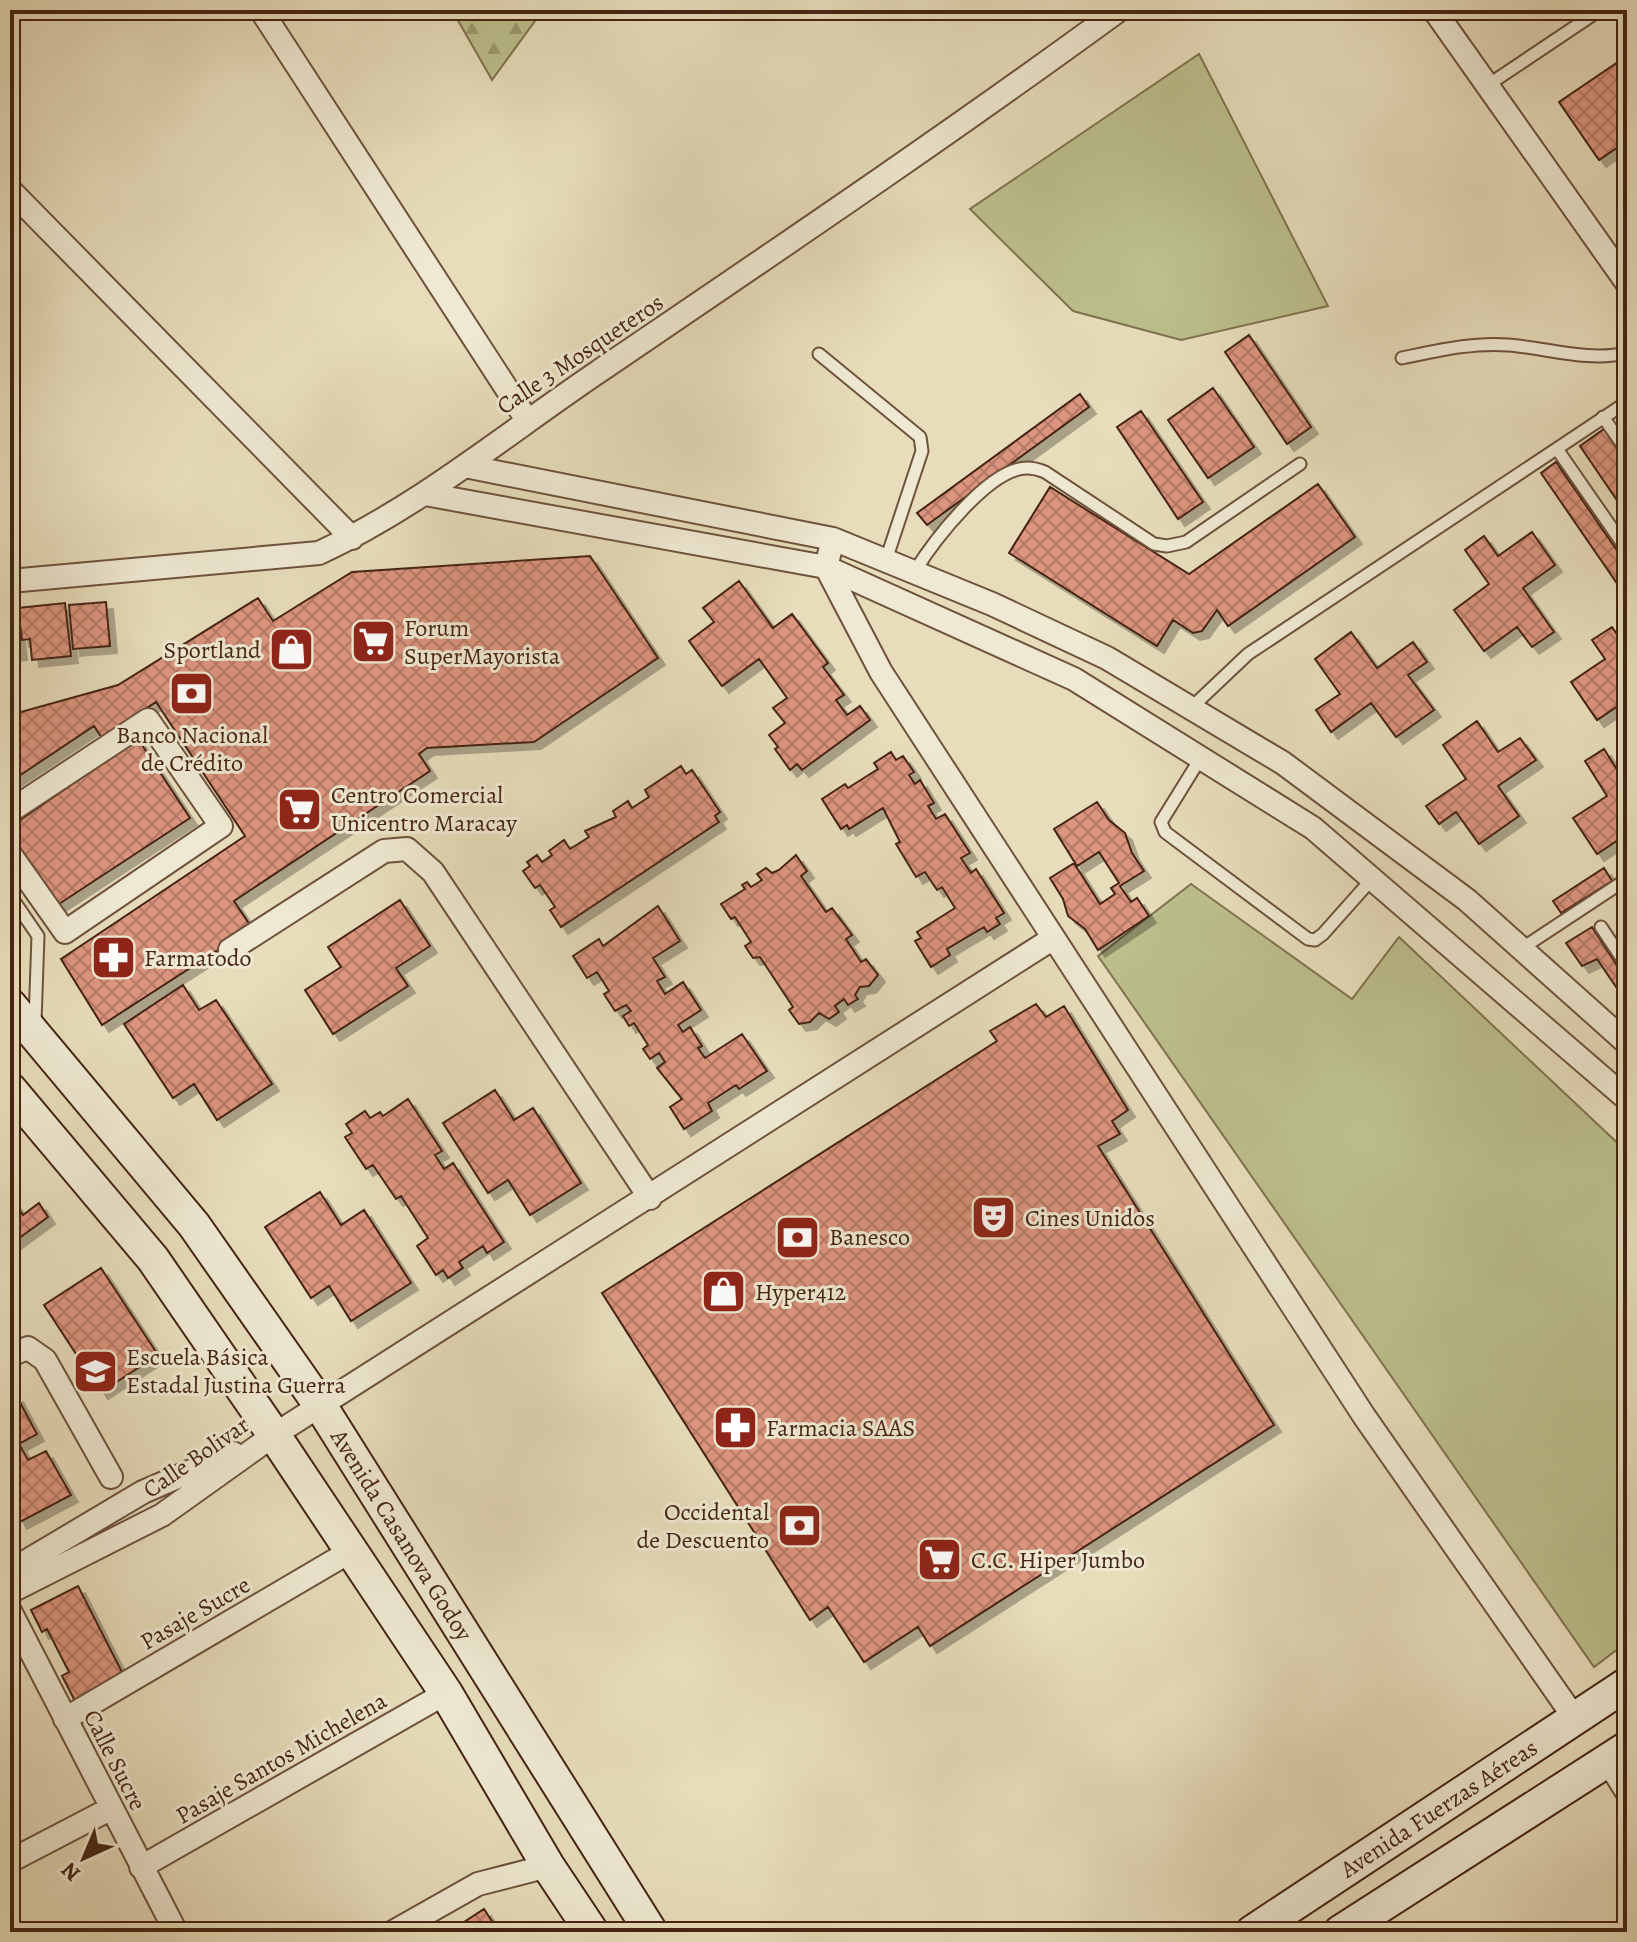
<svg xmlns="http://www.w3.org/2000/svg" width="1637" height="1942" font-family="Alegreya,serif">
	<defs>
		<pattern id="forest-firs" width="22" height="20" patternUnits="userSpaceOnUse" patternTransform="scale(2)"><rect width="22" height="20" fill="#bbbf8c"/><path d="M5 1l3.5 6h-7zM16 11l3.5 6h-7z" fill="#9a9b71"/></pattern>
		<pattern id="building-cross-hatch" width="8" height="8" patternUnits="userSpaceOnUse" patternTransform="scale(2)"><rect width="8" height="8" fill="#dc957e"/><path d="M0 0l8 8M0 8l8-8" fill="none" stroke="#b47966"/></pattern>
		<filter id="shadow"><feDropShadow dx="7" dy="7" stdDeviation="0" flood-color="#0004"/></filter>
	</defs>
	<rect width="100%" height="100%" fill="#e7ddbb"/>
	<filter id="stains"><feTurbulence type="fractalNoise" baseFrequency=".0025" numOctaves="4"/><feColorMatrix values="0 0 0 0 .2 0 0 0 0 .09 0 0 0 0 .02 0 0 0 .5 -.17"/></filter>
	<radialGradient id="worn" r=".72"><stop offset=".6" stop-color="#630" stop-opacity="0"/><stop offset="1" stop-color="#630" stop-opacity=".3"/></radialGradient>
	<path fill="#bbbf8c" stroke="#80724f" stroke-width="2" d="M1199,54l129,252 -147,34 -108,-29 -103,-102z
		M1191,884l161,115 47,-62 228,215v490l-33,25 -496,-711z"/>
	<path fill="url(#forest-firs)" stroke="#80724f" stroke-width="2" d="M452,10h91l-51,70z"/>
	<path fill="url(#building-cross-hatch)" stroke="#452412" stroke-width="2" filter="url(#shadow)" d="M1627,56v85l-28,19 -40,-58z
		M1249,335l62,92 -24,17 -62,-92z
		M1213,388l41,59 -46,31 -40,-58z
		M1080,394l9,13 -162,118 -10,-12z
		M1141,411l62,91 -25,17 -61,-92z
		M1604,429l23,34v52l-47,-69z
		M1556,462l71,103v33l-86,-125z
		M1318,484l37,53 -127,89 -11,-16 -15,21 -9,2 -20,-13 -16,26 -148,-93 41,-66 139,87z
		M1532,532l23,33 -32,23 31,44 -22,15 -15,-20 -33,24 -30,-41 35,-26 -24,-34 19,-14 14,20z
		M590,556l68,102 -124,84 -107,6 -8,6 11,17 -196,130 18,27 -150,97 -41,-66 184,-123 -89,-134 -54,36 -8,-12 -84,56v-67l108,-30 140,-87 15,23 79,-49z
		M739,581l34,47 19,-14 36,49 -5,4 21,28 -8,5 11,15 13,-9 10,14 -68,50 -5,-6 -7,6 -15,-21 3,-2 -9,-12 16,-12 -12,-15 14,-10 -28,-39 -37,27 -33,-45 25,-19 -11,-14z
		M106,602l4,44 -37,3 -4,-44z
		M65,603l6,53 -39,4 -2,-21 -8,1 -4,-32z
		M15,608l5,45 -10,1v-45z
		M1612,627l15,22v51l-30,20 -26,-38 34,-23 -13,-19z
		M1351,632l26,36 36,-26 14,20 -19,13 26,35 -38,27 -25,-34 -40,29 -15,-22 24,-16 -25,-35z
		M1477,721l21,31 22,-14 16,22 -38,26 21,30 -40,28 -23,-32 -17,12 -13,-18 40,-27 -23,-34z
		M138,739l52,79 -131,86 -49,-70v-7z
		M1604,749l12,19 11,-6v72l-30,20 -24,-36 34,-22 -22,-35z
		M891,752l5,8 7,-4 11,16 -5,3 6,9 5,-4 14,23 -6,3 8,13 9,-5 25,39 -9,5 10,15 5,-4 28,44 -8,5 4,6 -13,8 -3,-5 -37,22 3,6 -19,12 -16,-26 6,-3 -4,-6 38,-24 -13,-21 -5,3 -12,-18 -9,5 -20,-33 4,-2 -17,-34 -34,21 -2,-4 -6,4 -19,-30 23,-15 3,4 30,-19 -4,-6z
		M681,766l5,8 6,-4 28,42 -5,4 4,6 -158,105 -11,-17 5,-3 -15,-22 -5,3 -12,-17 7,-5 -3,-4 10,-7 5,7 10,-7 -3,-4 15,-11 6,9 19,-12 -4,-6 31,-14 -3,-6 15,-10 4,7 17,-11 -4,-7z
		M1097,802l12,18 16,13 7,20 12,18 -24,15 11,16 6,-4 12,18 -51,34 -13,-21 -17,-13 -5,-17 -13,-21 24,-15 26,41 15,-10 -4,-6 8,-5 -20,-31 -22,14 -23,-37z
		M796,855l11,16 -6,5 25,36 6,-4 20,27 -6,4 15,23 5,-3 12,16 -9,11 -9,1 -5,8 3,4 -10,6 -4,-6 -9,7 4,6 -10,7 -10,-6 -9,9 -11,2 -10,-14 4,-3 -33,-50 -7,1 -8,-12 6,-4 -16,-25 -4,2 -10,-15 24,-15 -3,-4 5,-3 4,5 11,-7 -5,-6 9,-6 6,5 7,-3z
		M1604,868l8,13 -51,32 -8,-12z
		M400,900l30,46 -34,22 12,18 -75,48 -28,-44 36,-23 -13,-20z
		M658,906l22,35 -27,17 12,19 -8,4 8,13 18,-12 18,28 -23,15 5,7 7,-5 12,19 -4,2 7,10 37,-24 25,37 -28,18 -3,-4 -28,18 4,8 -28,18 -14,-22 12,-8 -25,-31 8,-6 -6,-9 -9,6 -7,-10 5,-4 -14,-22 -5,3 -6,-10 8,-5 -5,-6 -11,6 -11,-17 5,-3 -12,-19 -10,6 -14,-22 26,-17 4,7z
		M1592,927l35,54v22l-30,-44 -15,7 -16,-23z
		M183,985l16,25 17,-10 56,84 -55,36 -23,-36 -21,14 -49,-74z
		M1036,1004l10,13 18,-11 64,104 -16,11 8,13 -22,12 176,279 -344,221 -12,-19 -54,35 -36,-55 -18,13 -208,-327 395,-252 -7,-10z
		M495,1090l19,30 19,-12 48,75 -51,32 -22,-35 -20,13 -45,-70z
		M408,1099l34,52 -7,4 9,14 9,-6 51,79 -17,11 -4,-7 -24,16 4,6 -15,10 -5,-8 -7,5 -19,-29 11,-8 -27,-42 -5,3 -23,-34 -7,4 -21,-32 7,-4 -6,-9 19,-13 5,7 10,-6 3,4z
		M320,1192l21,33 23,-15 47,73 -60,38 -22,-35 -18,12 -46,-71z
		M11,1198l12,17 16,-12 9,14 -37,27z
		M101,1268l57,87 -57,37 -57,-87z
		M16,1395l21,39 -18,10 9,16 18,-9 25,44 -51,27 -10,-19v-34l4,-1 -4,-7v-63z
		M78,1586l47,92 -49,25 -14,-27 7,-4 -22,-43 -5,3 -11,-22z
		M484,1909l15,23h-50z"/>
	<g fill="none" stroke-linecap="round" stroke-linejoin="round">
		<defs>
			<path id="lane" d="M1488,85l112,-75
				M819,354l101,83 2,14 -36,109
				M1402,358c34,-7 71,-16 106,-13 40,3 79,17 119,8
				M1603,417l24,34
				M1557,449l70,101
				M915,571c18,-29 74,-103 112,-103 6,0 13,2 18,4l109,72 13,2 19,-4 114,-78
				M1191,708l57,-54 379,-252
				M1200,759l-39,63 4,10 143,107 7,1 8,-6 49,-55
				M10,895l28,41 -3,86
				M1601,927l26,39
				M1521,949l106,-70"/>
			<path id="street" d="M261,10l266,410
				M1434,10l193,273
				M10,190l342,348
				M465,466l368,73 159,65 115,54 176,105 184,137 160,143
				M425,494l401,73 248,112 239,149 314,271
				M833,539l-7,28 55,105 483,744 212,304
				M10,581l309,-28c101,-47 187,-119 279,-181 175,-119 350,-237 521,-362
				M10,811l138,-91 73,106 -156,106 -55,-78
				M230,950l154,-99 23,-2 26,23 217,326
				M10,1355l18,-7 17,12 66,117
				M10,1571l133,-79 90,-39
				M10,1592l152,-77 112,-80 778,-496
				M10,1611l166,321
				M65,1719l286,-168
				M1608,1762l19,30
				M10,1861l100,-52
				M141,1867l305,-174
				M393,1932l85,-48 70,-18"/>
			<g id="secondary">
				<path id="s1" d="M10,1005l184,220 126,180 331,527"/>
				<path d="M10,1089l143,170 121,176 172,258 102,173 44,66"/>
				<path id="s2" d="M1252,1932l375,-248"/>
				<path d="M1340,1932l287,-184"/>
			</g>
		</defs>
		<use href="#lane" stroke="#6e523c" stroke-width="15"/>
		<use href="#street" stroke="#6e523c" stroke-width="26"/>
		<use href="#secondary" stroke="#452412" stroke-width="36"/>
		<use href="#lane" stroke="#efe9d3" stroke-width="11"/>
		<use href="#street" stroke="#efe9d3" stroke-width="22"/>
		<use href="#secondary" stroke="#efe9d3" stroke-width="32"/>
	</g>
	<defs>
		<symbol id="supermarket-square" viewBox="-11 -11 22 22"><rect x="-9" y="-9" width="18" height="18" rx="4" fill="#8f2418" stroke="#efe9d3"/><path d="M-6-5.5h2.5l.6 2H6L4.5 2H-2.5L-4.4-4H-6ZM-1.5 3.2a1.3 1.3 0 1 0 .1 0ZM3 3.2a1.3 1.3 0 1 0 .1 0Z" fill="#fff"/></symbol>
		<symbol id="shop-square" viewBox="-11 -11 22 22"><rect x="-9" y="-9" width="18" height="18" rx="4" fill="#8f2418" stroke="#efe9d3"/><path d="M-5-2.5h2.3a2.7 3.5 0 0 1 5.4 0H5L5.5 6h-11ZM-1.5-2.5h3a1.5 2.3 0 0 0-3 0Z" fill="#fff"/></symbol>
		<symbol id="bank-square" viewBox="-11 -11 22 22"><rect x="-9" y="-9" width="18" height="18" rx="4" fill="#8f2418" stroke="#efe9d3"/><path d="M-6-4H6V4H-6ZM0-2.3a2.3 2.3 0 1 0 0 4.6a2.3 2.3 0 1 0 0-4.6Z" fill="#fff"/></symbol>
		<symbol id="pharmacy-square" viewBox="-11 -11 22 22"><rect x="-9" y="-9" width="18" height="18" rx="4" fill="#8f2418" stroke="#efe9d3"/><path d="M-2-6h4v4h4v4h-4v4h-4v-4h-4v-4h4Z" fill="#fff"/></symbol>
		<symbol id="theatre-square" viewBox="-11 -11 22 22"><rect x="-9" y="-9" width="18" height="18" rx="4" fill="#8f2418" stroke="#efe9d3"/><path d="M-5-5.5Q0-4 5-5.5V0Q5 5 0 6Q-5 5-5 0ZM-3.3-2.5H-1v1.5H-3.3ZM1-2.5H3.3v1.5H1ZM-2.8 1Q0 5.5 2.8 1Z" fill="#fff"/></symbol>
		<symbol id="school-square" viewBox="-11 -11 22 22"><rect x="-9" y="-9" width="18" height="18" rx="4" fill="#8f2418" stroke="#efe9d3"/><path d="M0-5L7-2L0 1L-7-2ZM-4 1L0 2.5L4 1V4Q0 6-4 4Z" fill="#fff"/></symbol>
	</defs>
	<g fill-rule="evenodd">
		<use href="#supermarket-square" x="348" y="616" width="51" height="51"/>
		<use href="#shop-square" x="266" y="624" width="51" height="51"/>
		<use href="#bank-square" x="166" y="668" width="51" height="51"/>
		<use href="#supermarket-square" x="274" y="784" width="51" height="51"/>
		<use href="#pharmacy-square" x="88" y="932" width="51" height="51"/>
		<use href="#theatre-square" x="968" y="1192" width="51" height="51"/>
		<use href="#bank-square" x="772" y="1212" width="51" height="51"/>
		<use href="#shop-square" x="698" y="1266" width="51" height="51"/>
		<use href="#school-square" x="70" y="1346" width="51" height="51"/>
		<use href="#pharmacy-square" x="710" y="1402" width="51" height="51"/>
		<use href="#bank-square" x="774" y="1500" width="51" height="51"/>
		<use href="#supermarket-square" x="914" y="1534" width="51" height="51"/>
	</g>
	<g text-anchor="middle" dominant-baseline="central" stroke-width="6" stroke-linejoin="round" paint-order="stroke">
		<g font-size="24" fill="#452412" stroke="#efe9d3">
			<text transform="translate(580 354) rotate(-34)">Calle 3 Mosqueteros</text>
			<text transform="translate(196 1457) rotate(-35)">Calle Bolivar</text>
			<text stroke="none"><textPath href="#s1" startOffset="660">Avenida Casanova Godoy</textPath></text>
			<text transform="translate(195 1613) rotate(-30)">Pasaje Sucre</text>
			<text transform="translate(281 1758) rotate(-30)">Pasaje Santos Michelena</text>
			<text transform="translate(115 1760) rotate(63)">Calle Sucre</text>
			<text stroke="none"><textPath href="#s2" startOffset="224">Avenida Fuerzas Aéreas</textPath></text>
		</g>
		<g font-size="24" fill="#452412" stroke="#efe9d3" text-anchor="start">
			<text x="404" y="628">Forum<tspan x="404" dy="28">SuperMayorista</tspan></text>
			<text x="261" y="650" text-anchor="end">Sportland</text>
			<text x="192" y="735" text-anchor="middle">Banco Nacional<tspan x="192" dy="28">de Crédito</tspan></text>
			<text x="331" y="795">Centro Comercial<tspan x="331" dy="28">Unicentro Maracay</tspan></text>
			<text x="144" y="958">Farmatodo</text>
			<text x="1025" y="1218">Cines Unidos</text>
			<text x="829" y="1237">Banesco</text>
			<text x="755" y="1292">Hyper412</text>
			<text x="126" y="1357">Escuela Básica<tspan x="126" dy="28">Estadal Justina Guerra</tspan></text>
			<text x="766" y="1428">Farmacia SAAS</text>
			<text x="769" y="1512" text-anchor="end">Occidental<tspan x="769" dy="28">de Descuento</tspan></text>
			<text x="971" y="1560">C.C. Hiper Jumbo</text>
		</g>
	</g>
	<rect width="1637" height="1942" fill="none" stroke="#e7ddbb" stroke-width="40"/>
	<rect x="12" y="12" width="1613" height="1918" fill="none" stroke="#452412" stroke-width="4"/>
	<rect x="20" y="20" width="1597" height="1902" fill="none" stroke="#452412" stroke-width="2"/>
	<g transform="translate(84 1858) rotate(224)" stroke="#efe9d3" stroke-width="6" paint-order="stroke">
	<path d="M0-6L14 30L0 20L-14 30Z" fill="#452412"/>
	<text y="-12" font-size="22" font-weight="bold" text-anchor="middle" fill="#452412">N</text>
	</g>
	<rect width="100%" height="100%" filter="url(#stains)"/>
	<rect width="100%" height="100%" fill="url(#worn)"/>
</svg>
